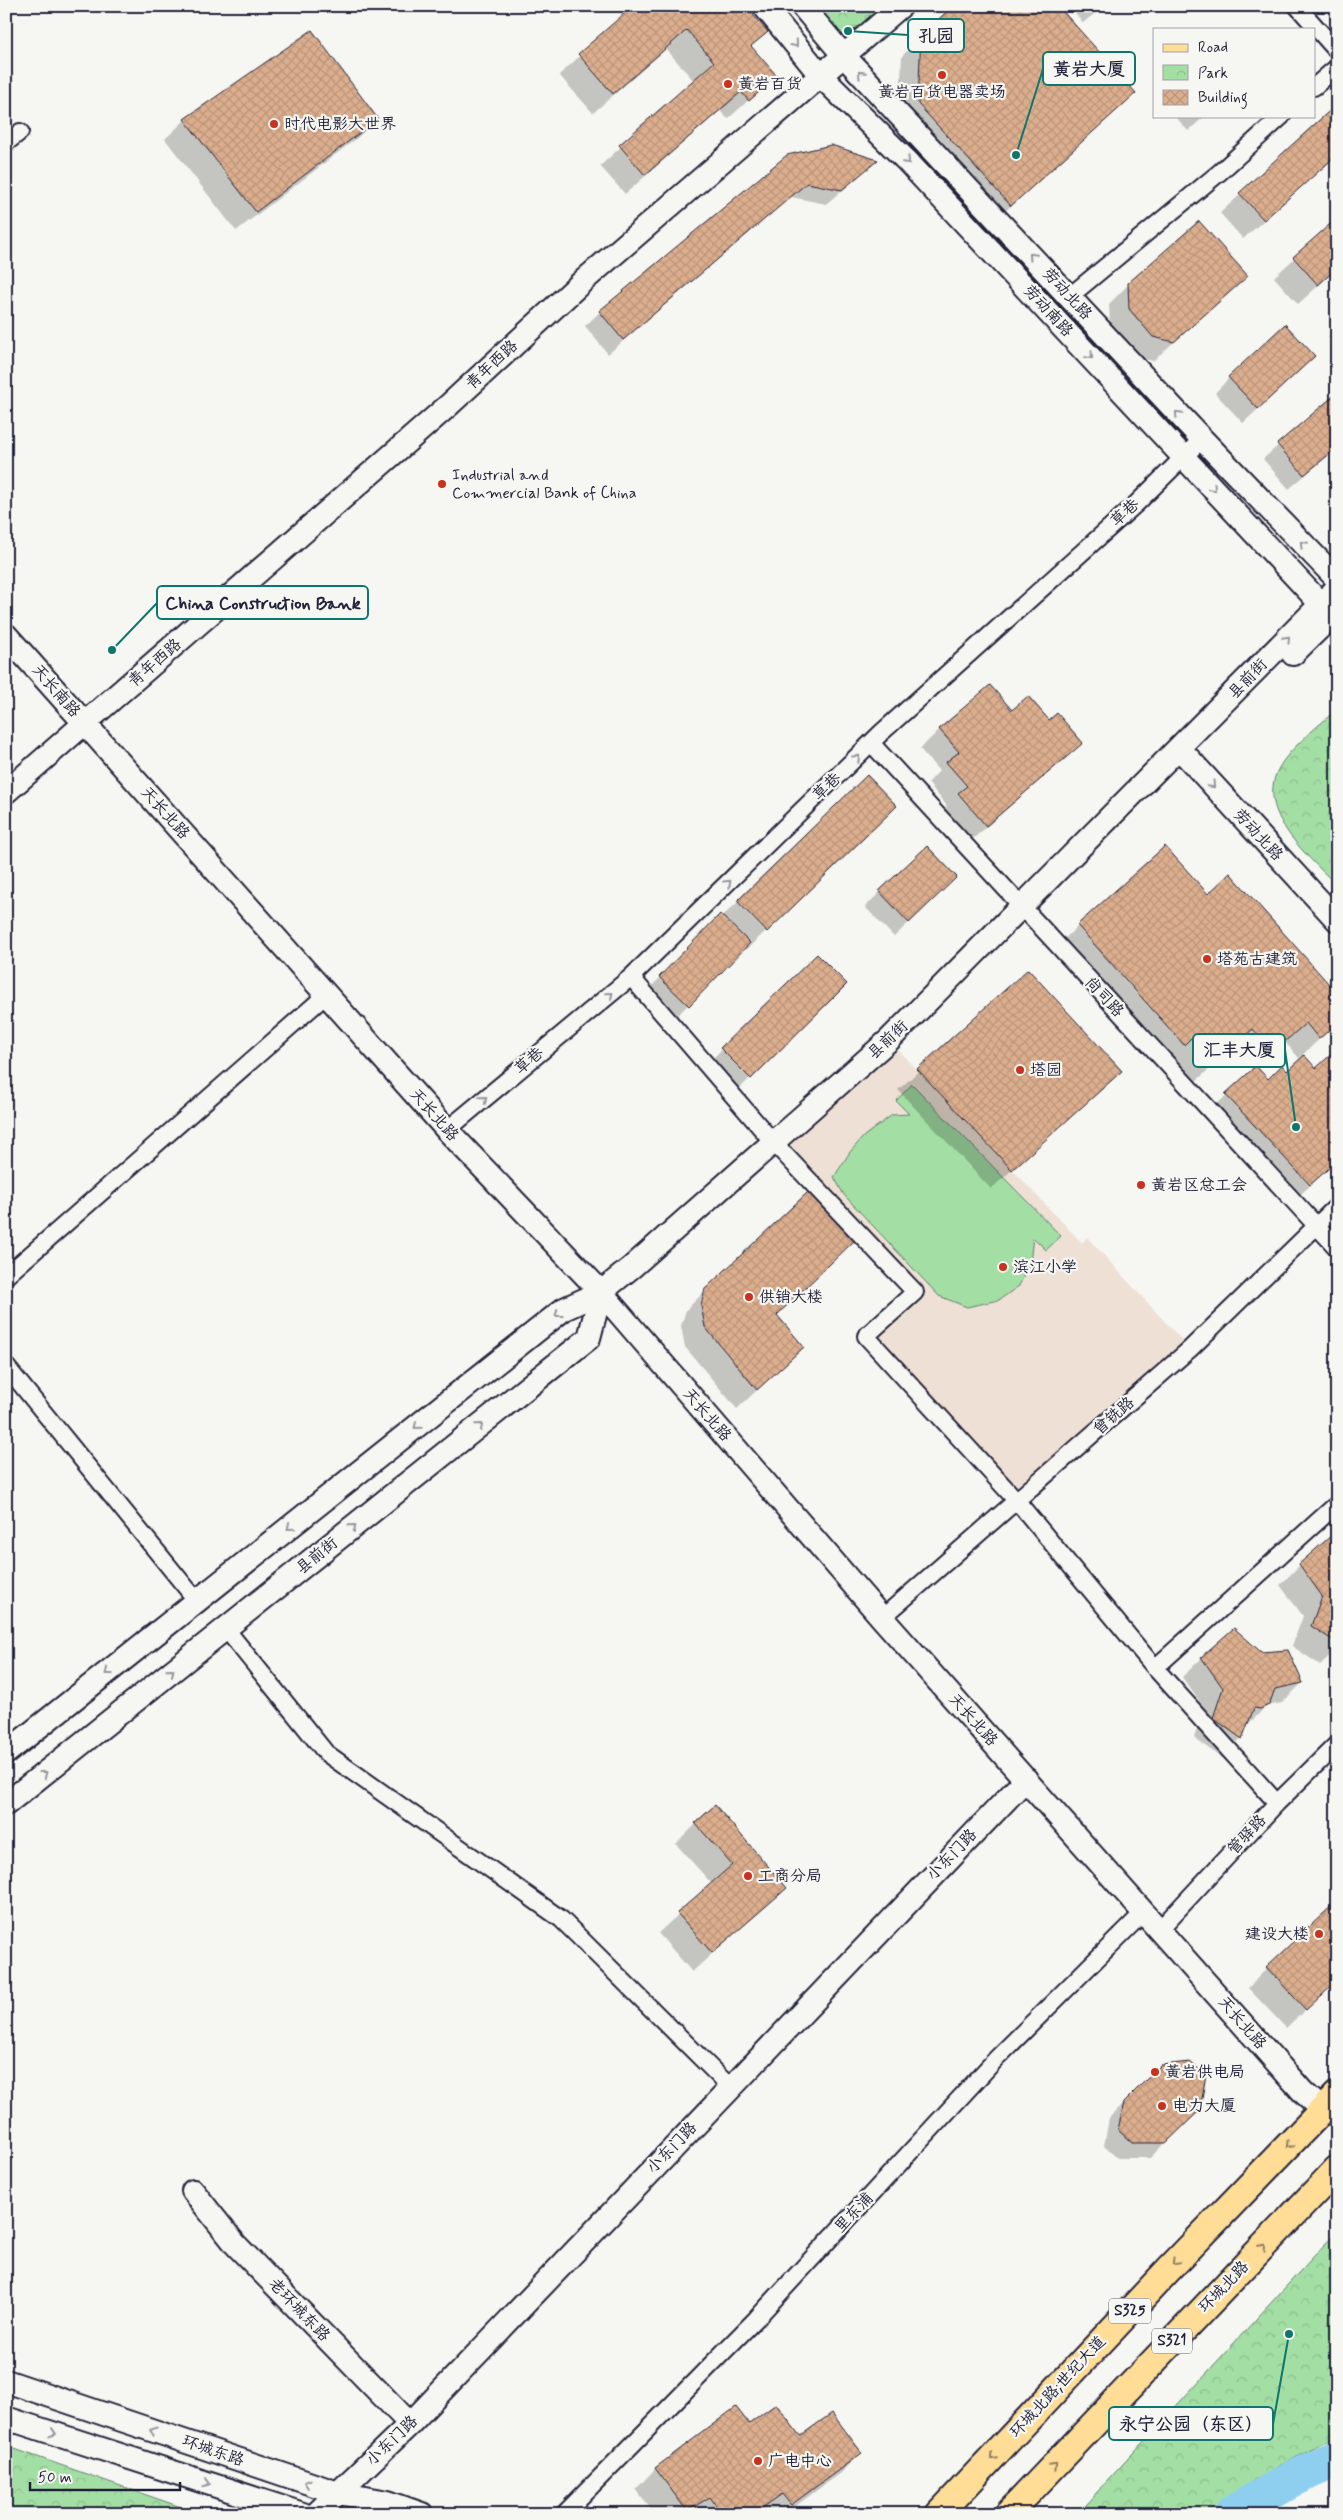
<svg xmlns="http://www.w3.org/2000/svg" width="1343" height="2520" font-family="Mynerve,'LXGW WenKai TC',sans-serif">
	<defs>
		<pattern id="park-crowns" width="20" height="18" patternUnits="userSpaceOnUse" patternTransform="scale(1.25)"><rect width="20" height="18" fill="#a3dea4"/><path d="M2 6a3 3 0 1 1 6 0M12 15a3 3 0 1 1 6 0" fill="none" stroke="#8cbe8e"/></pattern>
		<pattern id="building-cross-hatch" width="8" height="8" patternUnits="userSpaceOnUse" patternTransform="scale(1.25)"><rect width="8" height="8" fill="#dcae8d"/><path d="M0 0l8 8M0 8l8-8" fill="none" stroke="#bc957b"/></pattern>
	</defs>
	<rect width="100%" height="100%" fill="#f6f6f2"/>
	<filter id="ink" filterUnits="userSpaceOnUse"><feTurbulence type="fractalNoise" baseFrequency=".02" numOctaves="2"/><feDisplacementMap in="SourceGraphic" scale="10" xChannelSelector="R" yChannelSelector="G"/><feConvolveMatrix kernelMatrix="1 2 1 2 8 2 1 2 1" color-interpolation-filters="sRGB"/></filter>
	<g filter="url(#ink)">
		<path fill="#eee0d4" d="M889,1040l193,203 5,-6 103,112 -173,152 -151,-165 49,-44 -142,-150z"/>
		<path fill="url(#park-crowns)" stroke="#628070" d="M802,6h99l-57,50z
			M1337,709v177c-30,-32 -89,-78 -53,-126 13,-18 37,-36 53,-51z
			M1337,2231v206l-58,29 -68,48h-134z
			M6,2446l195,68h-195z"/>
		<path fill="#a3dea4" stroke="#628070" d="M912,1084l149,152 -15,14 -13,-13 -3,26 -11,23 -20,14 -32,7 -28,-11 -95,-101 -10,-18 16,-25 14,-16 28,-21 17,-1 -13,-13z"/>
		<path fill="#0003" d="M635,6l131,26 -16,15 25,29 -47,43 -8,-8 -95,83 -25,-28 94,-85 -28,-32 -73,64 -34,-38z
			M1069,6h35l-21,17z
			M922,36l213,57 -145,132 -91,-101 3,-68z
			M1337,106v49l-94,84 -23,-26z
			M1175,116h30l-17,15z
			M377,119l-20,19 -121,93 -71,-92 20,-19z
			M787,156l89,5 -50,43 -35,-7 -183,157 -23,-28 15,-14z
			M1337,219v50l-39,35 -24,-27z
			M1129,284l97,11 -73,66 -20,-5 -23,-27 -1,-25z
			M1337,328v18l-9,-9z
			M1299,371l-56,52 -28,-30 14,-15z
			M1337,394v54l-48,41 -26,-30z
			M1012,712l37,10 33,21 -116,102 -27,-31 8,-8 -19,-23 11,-12 -19,-22 20,-20z
			M875,826l-129,124 -2,-2 -71,72 -28,-27 61,-62 32,-29z
			M880,892h60l-46,45 -29,-30z
			M1208,896l129,127 -38,35 -14,-16 -29,26 12,13 19,-8 29,-3 19,-17 2,2v106l-47,43 -84,-89 46,-45 -20,-22 -38,35 -136,-138 20,-19z
			M817,955l28,29 -115,114 -28,-29z
			M1028,971l93,100 -130,118 -93,-99z
			M706,1290l70,25 27,32 -66,62 -52,-62 -4,-21 5,-16z
			M1337,1541v108l-17,16 -28,-19 11,-30 -23,-31 20,-20z
			M1260,1653l42,30 -20,20 -15,3 -21,20 -5,12 -19,20 -28,-20 10,-30 -22,-31 20,-19z
			M696,1824l90,63 -94,85 -34,-39 54,-49 -36,-40z
			M1267,1968l70,12 -51,48 -38,-40z
			M1161,2066l37,43 -48,49h-33l-13,-12 5,-28z
			M736,2409l12,17 112,27 -20,20 -55,41h-131l-18,-25 19,-20z"/>
		<g fill="none" stroke-linecap="round" stroke-linejoin="round">
			<path stroke="#8ecfef" stroke-width="36" d="M1231,2514l61,-35 45,-20"/>
		</g>
		<path fill="url(#building-cross-hatch)" stroke="#22223b" d="M633,6h112l23,26 -17,14 26,30 -28,25 -8,-9 -96,83 -26,-30 95,-83 -27,-32 -74,64 -35,-40z
			M953,6h105l78,87 -125,113 -93,-102 3,-69z
			M312,30l66,89 -122,93 -72,-93z
			M1337,104v51l-73,65 -25,-27z
			M831,145l47,15 -36,30 -35,-7 -184,157 -24,-29 188,-156z
			M1337,218v50l-19,17 -25,-28z
			M1199,221l49,55 -74,66 -21,-5 -24,-28 -1,-26z
			M1285,324l30,32 -57,53 -30,-32z
			M1337,393v55l-33,27 -27,-31z
			M990,685l22,25 16,-14 21,24 8,-7 26,30 -97,83 -28,-33 9,-7 -21,-24 13,-10 -20,-23z
			M867,775l30,31 -130,126 -30,-31z
			M927,846l30,31 -48,46 -30,-32z
			M1165,846l43,48 22,-21 107,120v30l-18,16 -13,-16 -33,29 -20,-23 -39,35 -23,-26 -7,7 -107,-120z
			M720,914l30,29 -61,63 -30,-29z
			M817,954l30,30 -96,95 -31,-31z
			M1028,969l94,102 -110,99 -95,-101z
			M1335,1051l2,110 -27,24 -85,-91 31,-28 12,13 14,-14 5,6 17,-16 12,13z
			M808,1192l47,48 -78,75 27,32 -47,43 -52,-63 -4,-22 4,-16z
			M1332,1535l5,5v103l-26,-17 11,-30 -23,-32z
			M1234,1628l27,24 27,-2 15,33 -28,6 -6,16 -9,4 -6,-1 -12,31 -29,-21 10,-30 -22,-31z
			M715,1805l72,83 -75,65 -35,-40 55,-48 -37,-42z
			M1337,1901v80l-31,29 -40,-43z
			M1190,2062l16,13 -6,35 -34,33h-34l-14,-13 6,-28 37,-37z
			M776,2404l24,32 32,-23 30,40 -71,52 -9,-11 -28,20h-32l-12,-17 -23,14 -32,-43 81,-61 13,17z"/>
		<g fill="none" stroke-linecap="round" stroke-linejoin="round">
			<defs>
				<path id="street" d="M1297,6l40,45
					M1314,87l23,-20
					M6,143l14,-11
					M1070,296l150,-124 62,-56
					M872,744l465,504
					M631,977l142,165 142,150 -49,44 151,165 138,167 122,135
					M447,1130l184,-153 250,-244 256,-230 65,-64
					M6,1276l320,-281
					M6,1366l191,235
					M882,1618l308,-269 147,-143
					M226,1629l100,124 235,166 169,168
					M1155,1668l182,-164
					M1160,1929l117,-126 60,-59
					M564,2514l192,-195 240,-260 148,-147"/>
				<path id="secondary" d="M764,6l57,70 85,84 426,456
					M802,6l42,50 358,383 135,140
					M6,635l441,495 154,162 281,326 421,474 20,18
					M1293,654l44,-43
					M1180,749l157,171
					M6,792l443,-387 133,-123 319,-276
					M6,1753l558,-444 37,-17 31,-25 257,-227 448,-452
					M6,1804l583,-466 12,-46
					M193,2191l43,54 174,179
					M6,2381l332,112 50,9 34,12
					M6,2418l297,96
					M316,2514l94,-90 616,-645"/>
				<path id="primary" d="M939,2514l231,-246 167,-173
					M1008,2514l329,-345"/>
			</defs>
			<use href="#street" stroke="#22223b" stroke-width="20"/>
			<use href="#secondary" stroke="#22223b" stroke-width="26"/>
			<use href="#primary" stroke="#22223b" stroke-width="30"/>
			<use href="#street" stroke="#f6f6f2" stroke-width="16"/>
			<use href="#secondary" stroke="#f6f6f2" stroke-width="22"/>
			<use href="#primary" stroke="#ffdd96" stroke-width="26"/>
		</g>
		<defs><path id="oneway-chevron" d="M-2-3.5L2.5 0L-2 3.5" fill="none" stroke-width="1.6" stroke-linecap="round" stroke-linejoin="round" transform="scale(1.25)"/></defs>
		<g stroke="#9797a0">
			<use href="#oneway-chevron" transform="translate(795 44) rotate(51)"/>
			<use href="#oneway-chevron" transform="translate(861 74) rotate(-133)"/>
			<use href="#oneway-chevron" transform="translate(907 161) rotate(46)"/>
			<use href="#oneway-chevron" transform="translate(1032 256) rotate(-133)"/>
			<use href="#oneway-chevron" transform="translate(1090 356) rotate(47)"/>
			<use href="#oneway-chevron" transform="translate(1178 414) rotate(-133)"/>
			<use href="#oneway-chevron" transform="translate(1213 488) rotate(47)"/>
			<use href="#oneway-chevron" transform="translate(1303 544) rotate(-134)"/>
			<use href="#oneway-chevron" transform="translate(1287 639) rotate(-46)"/>
			<use href="#oneway-chevron" transform="translate(857 758) rotate(-44)"/>
			<use href="#oneway-chevron" transform="translate(1212 785) rotate(47)"/>
			<use href="#oneway-chevron" transform="translate(728 883) rotate(-44)"/>
			<use href="#oneway-chevron" transform="translate(610 995) rotate(-40)"/>
			<use href="#oneway-chevron" transform="translate(484 1099) rotate(-40)"/>
			<use href="#oneway-chevron" transform="translate(558 1314) rotate(142)"/>
			<use href="#oneway-chevron" transform="translate(417 1426) rotate(141)"/>
			<use href="#oneway-chevron" transform="translate(480 1426) rotate(-39)"/>
			<use href="#oneway-chevron" transform="translate(290 1527) rotate(141)"/>
			<use href="#oneway-chevron" transform="translate(353 1527) rotate(-39)"/>
			<use href="#oneway-chevron" transform="translate(108 1672) rotate(142)"/>
			<use href="#oneway-chevron" transform="translate(171 1672) rotate(-39)"/>
			<use href="#oneway-chevron" transform="translate(44 1774) rotate(-38)"/>
			<use href="#oneway-chevron" transform="translate(153 2431) rotate(-161)"/>
			<use href="#oneway-chevron" transform="translate(53 2433) rotate(18)"/>
			<use href="#oneway-chevron" transform="translate(207 2483) rotate(18)"/>
			<use href="#oneway-chevron" transform="translate(307 2483) rotate(-161)"/>
		</g>
		<g stroke="#908068">
			<use href="#oneway-chevron" transform="translate(1289 2145) rotate(134)"/>
			<use href="#oneway-chevron" transform="translate(1263 2247) rotate(-46)"/>
			<use href="#oneway-chevron" transform="translate(1175 2262) rotate(134)"/>
			<use href="#oneway-chevron" transform="translate(993 2457) rotate(133)"/>
			<use href="#oneway-chevron" transform="translate(1054 2466) rotate(-46)"/>
		</g>
	</g>
	<g fill="#c8321e" stroke="#f6f6f2" stroke-width="2">
		<circle cx="942" cy="75" r="5"/>
		<circle cx="728" cy="84" r="5"/>
		<circle cx="274" cy="124" r="5"/>
		<circle cx="442" cy="484" r="5"/>
		<circle cx="1207" cy="959" r="5"/>
		<circle cx="1020" cy="1070" r="5"/>
		<circle cx="1141" cy="1185" r="5"/>
		<circle cx="1003" cy="1267" r="5"/>
		<circle cx="749" cy="1297" r="5"/>
		<circle cx="748" cy="1876" r="5"/>
		<circle cx="1319" cy="1934" r="5"/>
		<circle cx="1155" cy="2072" r="5"/>
		<circle cx="1162" cy="2106" r="5"/>
		<circle cx="758" cy="2461" r="5"/>
	</g>
	<g text-anchor="middle" dominant-baseline="central" stroke-width="4.5" stroke-linejoin="round" paint-order="stroke">
		<g fill="#f6f6f2" stroke="#626272" stroke-width="1">
			<rect x="1109" y="2298.5" width="42" height="25" rx="4"/>
			<rect x="1152" y="2328.5" width="40" height="25" rx="4"/>
		</g>
		<g font-size="15" font-weight="bold" fill="#22223b">
			<text x="1130" y="2311">S325</text>
			<text x="1172" y="2341">S321</text>
		</g>
		<g font-size="16" fill="#22223b" stroke="#f6f6f2" text-anchor="start">
			<text x="738" y="84">黄岩百货</text>
			<text x="942" y="92" text-anchor="middle">黄岩百货电器卖场</text>
			<text x="284" y="124">时代电影大世界</text>
			<text x="452" y="475">Industrial and<tspan x="452" dy="18">Commercial Bank of China</tspan></text>
			<text x="1217" y="959">塔苑古建筑</text>
			<text x="1030" y="1070">塔园</text>
			<text x="1151" y="1185">黄岩区总工会</text>
			<text x="1013" y="1267">滨江小学</text>
			<text x="759" y="1297">供销大楼</text>
			<text x="758" y="1876">工商分局</text>
			<text x="1309" y="1934" text-anchor="end">建设大楼</text>
			<text x="1165" y="2072">黄岩供电局</text>
			<text x="1172" y="2106">电力大厦</text>
			<text x="768" y="2461">广电中心</text>
		</g>
		<g font-size="16" fill="#22223b" stroke="#f6f6f2">
			<text transform="translate(1067 294) rotate(47)">劳动北路</text>
			<text transform="translate(1048 311) rotate(47)">劳动南路</text>
			<text transform="translate(492 365) rotate(-43)">青年西路</text>
			<text transform="translate(1125 513) rotate(-42)">草巷</text>
			<text transform="translate(155 663) rotate(-41)">青年西路</text>
			<text transform="translate(1248 679) rotate(-46)">县前街</text>
			<text transform="translate(56 691) rotate(49)">天长南路</text>
			<text transform="translate(827 787) rotate(-44)">草巷</text>
			<text transform="translate(165 813) rotate(48)">天长北路</text>
			<text transform="translate(1258 835) rotate(47)">劳动北路</text>
			<text transform="translate(1104 997) rotate(47)">尚司路</text>
			<text transform="translate(888 1040) rotate(-43)">县前街</text>
			<text transform="translate(529 1061) rotate(-40)">草巷</text>
			<text transform="translate(434 1115) rotate(48)">天长北路</text>
			<text transform="translate(707 1415) rotate(49)">天长北路</text>
			<text transform="translate(1114 1416) rotate(-41)">曾铣路</text>
			<text transform="translate(317 1556) rotate(-39)">县前街</text>
			<text transform="translate(973 1720) rotate(48)">天长北路</text>
			<text transform="translate(1247 1835) rotate(-47)">管驿路</text>
			<text transform="translate(952 1855) rotate(-46)">小东门路</text>
			<text transform="translate(1242 2023) rotate(49)">天长北路</text>
			<text transform="translate(672 2148) rotate(-46)">小东门路</text>
			<text transform="translate(854 2213) rotate(-47)">里东浦</text>
			<text transform="translate(1224 2287) rotate(-46)">环城北路</text>
			<text transform="translate(299 2310) rotate(46)">老环城东路</text>
			<text transform="translate(1058 2387) rotate(-47)">环城北路;世纪大道</text>
			<text transform="translate(392 2441) rotate(-44)">小东门路</text>
			<text transform="translate(213 2451) rotate(19)">环城东路</text>
		</g>
	</g>
	<path fill="none" stroke="#0f766e" stroke-width="2" d="M848 31L908 35M1016 155L1043 69M112 650L157 603M1296 1127L1285 1050M1289 2334L1273 2424"/>
	<g fill="#0f766e" stroke="#f6f6f2" stroke-width="2">
		<circle cx="848" cy="31" r="5"/>
		<circle cx="1016" cy="155" r="5"/>
		<circle cx="112" cy="650" r="5"/>
		<circle cx="1296" cy="1127" r="5"/>
		<circle cx="1289" cy="2334" r="5"/>
	</g>
	<g fill="#f6f6f2" stroke="#0f766e" stroke-width="2">
		<rect x="908" y="19" width="56" height="33" rx="5"/>
		<rect x="1043" y="52" width="92" height="33" rx="5"/>
		<rect x="157" y="586" width="211" height="33" rx="5"/>
		<rect x="1193" y="1034" width="92" height="33" rx="5"/>
		<rect x="1109" y="2407" width="164" height="33" rx="5"/>
	</g>
	<g font-size="18" text-anchor="middle" font-weight="bold" fill="#22223b">
		<text x="936" y="42">孔园</text>
		<text x="1089" y="75">黄岩大厦</text>
		<text x="263" y="609">China Construction Bank</text>
		<text x="1239" y="1056">汇丰大厦</text>
		<text x="1191" y="2430">永宁公园（东区）</text>
	</g>
	<rect width="1343" height="2520" fill="none" stroke="#f6f6f2" stroke-width="25"/>
	<rect x="12" y="12" width="1318" height="2495" fill="none" stroke="#22223b" stroke-width="2" filter="url(#ink)"/>
	<rect x="1153" y="28" width="162" height="90" fill="#f6f6f2" stroke="#a1a1a9"/>
	<rect x="1163" y="44" width="25" height="8" fill="#ffdd96" stroke="#a1a1a9"/>
	<text x="1198" y="52" font-size="15" fill="#22223b">Road</text>
	<rect x="1163" y="65" width="25" height="15" fill="url(#park-crowns)" stroke="#a1a1a9"/>
	<text x="1198" y="78" font-size="15" fill="#22223b">Park</text>
	<rect x="1163" y="90" width="25" height="15" fill="url(#building-cross-hatch)" stroke="#a1a1a9"/>
	<text x="1198" y="102" font-size="15" fill="#22223b">Building</text>
	<path d="M30 2482v8h150v-8" fill="none" stroke="#22223b" stroke-width="2.5"/>
	<text x="38" y="2482" font-size="15" fill="#22223b" stroke="#f6f6f2" stroke-width="4" paint-order="stroke">50 m</text>
</svg>
